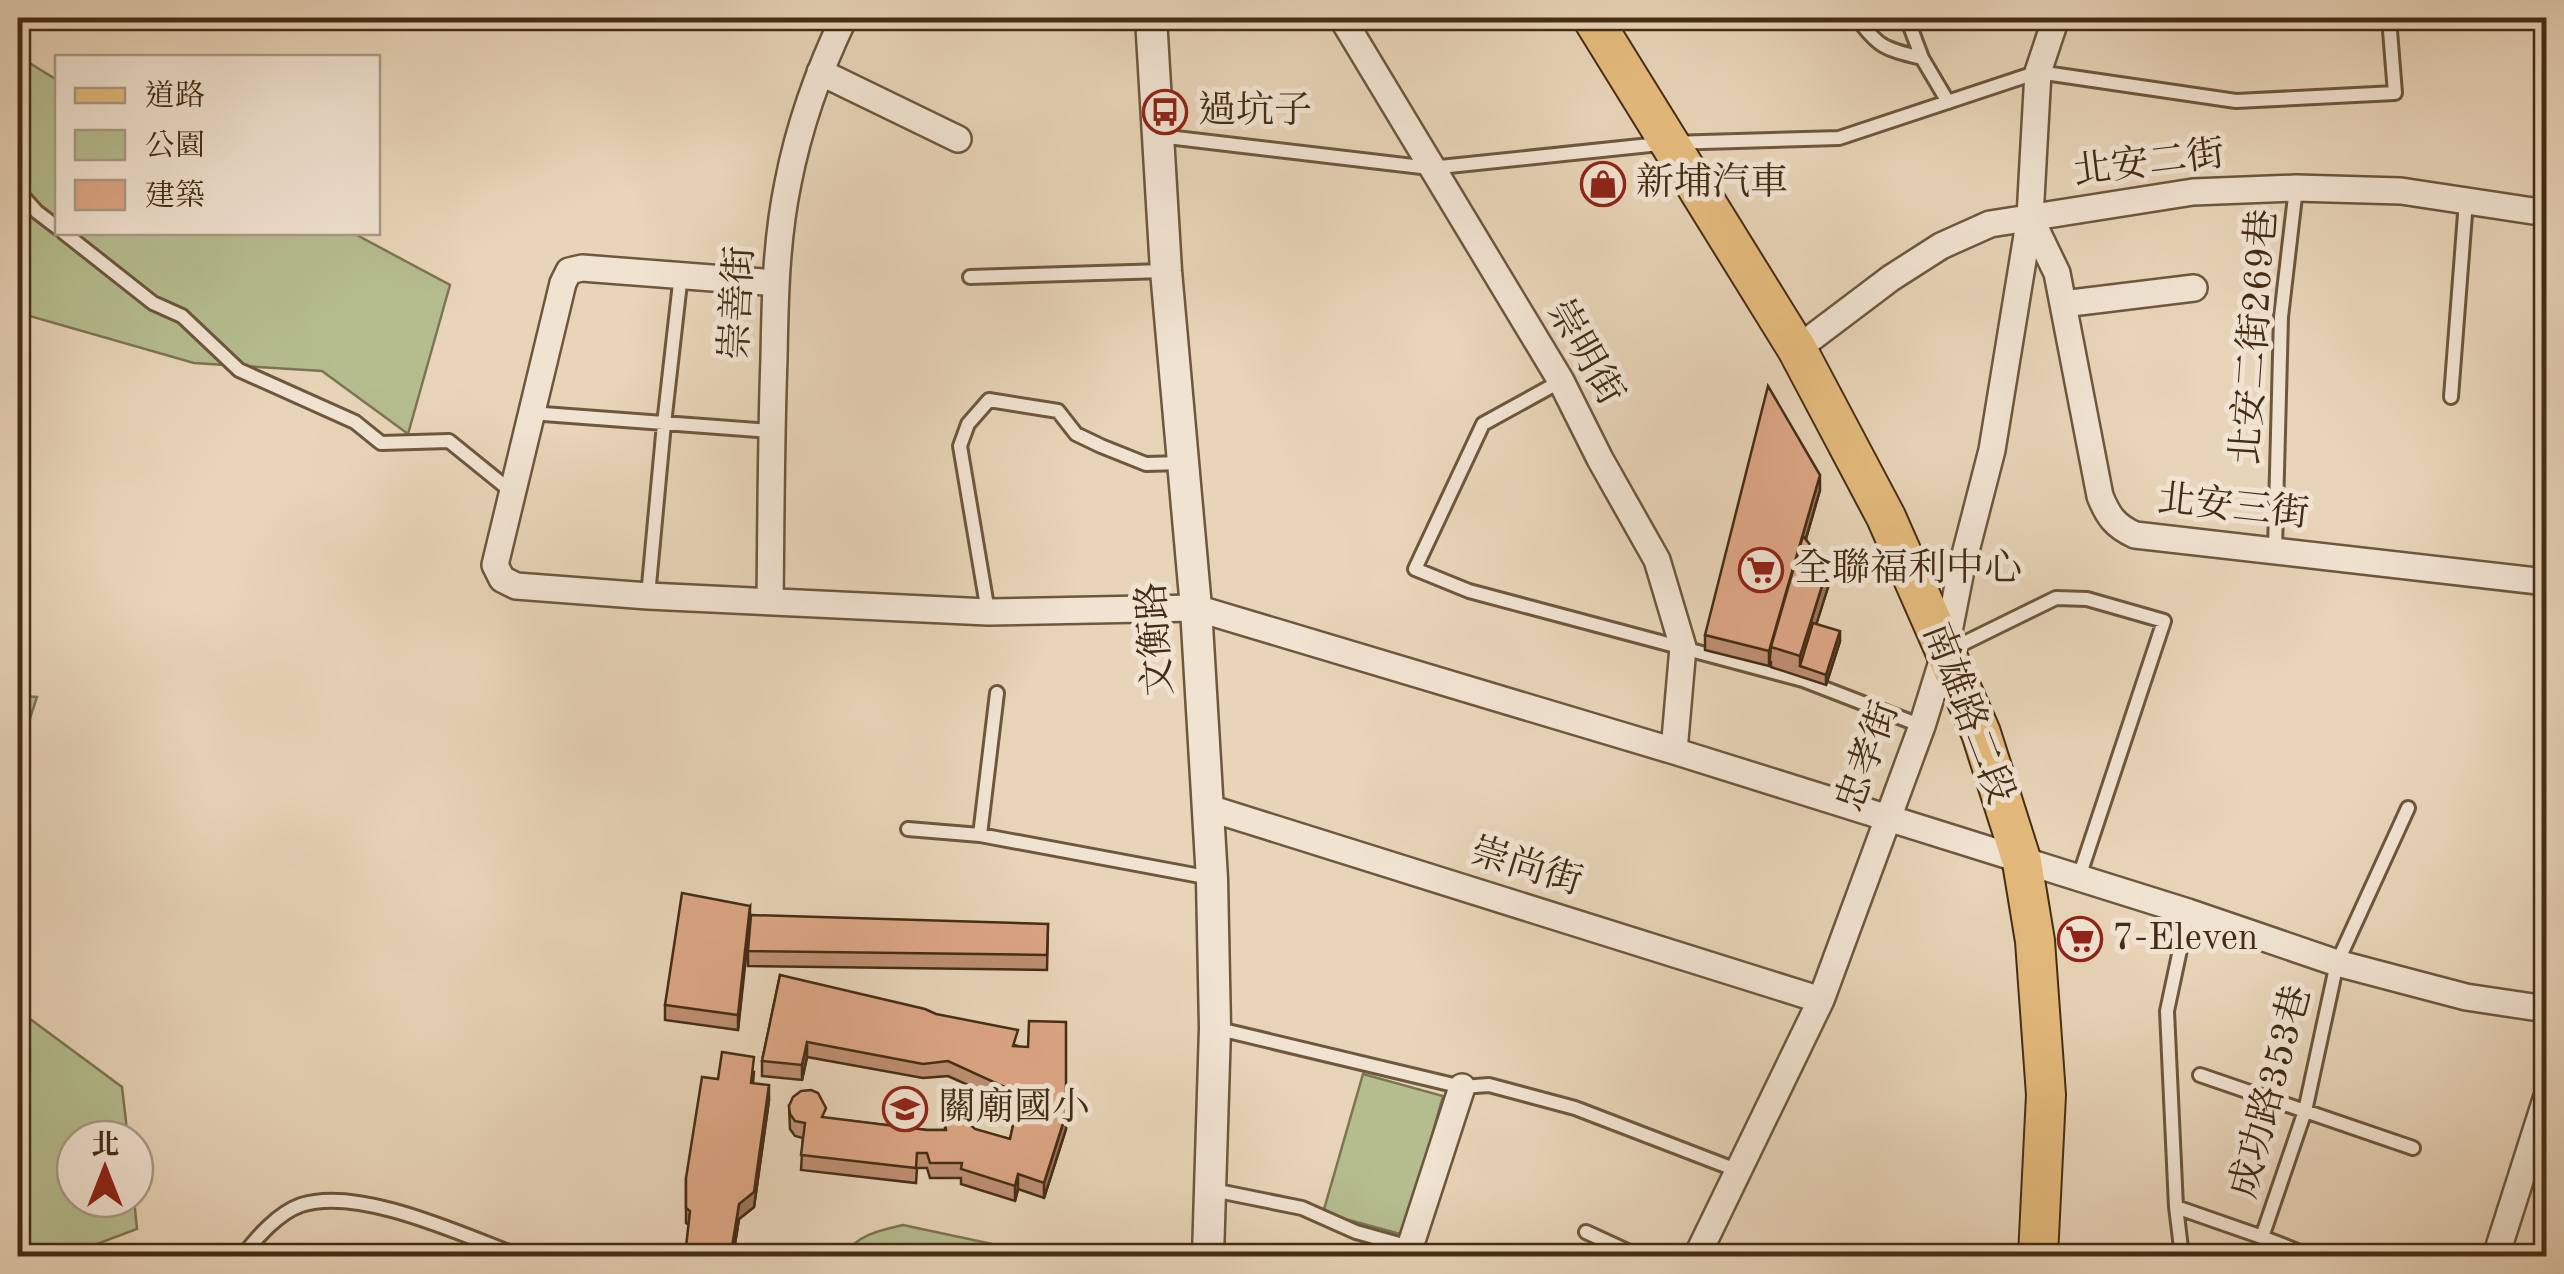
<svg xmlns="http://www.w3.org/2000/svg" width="2564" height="1274" font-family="'Old Standard TT','Noto Serif TC',serif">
	<rect width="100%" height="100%" fill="#e8d4b8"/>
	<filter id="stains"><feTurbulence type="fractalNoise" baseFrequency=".002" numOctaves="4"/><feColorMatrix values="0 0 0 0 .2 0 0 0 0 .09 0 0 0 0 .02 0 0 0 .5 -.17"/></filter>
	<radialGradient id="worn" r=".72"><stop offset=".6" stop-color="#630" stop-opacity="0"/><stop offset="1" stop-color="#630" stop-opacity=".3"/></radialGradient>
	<path fill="#b5bd8f" stroke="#7c7552" stroke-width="2.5" d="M18,46l5,13 34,21 1,152 295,1 97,52 -42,149 -86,-63 -128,-8 -171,-49 -5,3z
		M18,696l19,1 -19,58z
		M18,1010l104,77 6,52h-53v60h59l3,30 -72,27h-47z
		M1363,1074l80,22 -39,139 -81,-22z
		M903,1225l145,31h-204c12,-21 37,-26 59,-31z"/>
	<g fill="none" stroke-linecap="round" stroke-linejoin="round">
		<defs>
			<path id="service" d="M1857,18c22,30 28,31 65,40
				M1907,18l15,40 26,44
				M1159,136l271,32 239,-25 170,-5 199,-66 198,29 159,-8 -6,-75
				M18,191l19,21 21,16
				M63,232l90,71 29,13 57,54 116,52 26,21 68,-2 63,51
				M970,277l194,-6
				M1561,381l-78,43 -68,145 54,22 334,89 119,46
				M2451,397l15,-196
				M530,413l242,18
				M2275,549l6,-232 15,-129
				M648,596l16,-172 17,-150
				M988,612l-28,-166 8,-22 21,-24 69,11 18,23 25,12 45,18 36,-1
				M1948,651l108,-53 31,1 77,22 -86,259
				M908,829l72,6 231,43
				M980,835l17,-142
				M1215,1028l247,59 27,-2 86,23 164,63
				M2200,1075l213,73
				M1213,1190l89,18 54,24 54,15
				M2176,1207l86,30 48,19
				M1586,1232l52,24
				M2262,1237l43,-126 32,-148 71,-155
				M243,1256c13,-18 35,-43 58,-51 58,-19 162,30 218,51
				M2182,1256l-6,-49 -9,-196 21,-99"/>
			<path id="minor" d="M1342,18l219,363 39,78 57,101 26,87 -9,104
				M820,72l138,67
				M2030,217l27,56 43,223c8,20 15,30 35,39l411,47
				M776,283l-194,-15 -13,3 -6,12 -68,282 7,14 14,7 132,10 340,16 208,-4 478,143 514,161 149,51 129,34 80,12
				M2063,304l131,-16
				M1797,349l94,-71 50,-32 49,-22 203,-32 103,-4 105,3 145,22
				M770,602c1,-81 1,-163 4,-244 1,-59 2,-117 14,-175 11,-57 31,-113 56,-165
				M1209,808l612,192
				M1409,1256l1,-9 52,-160
				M1697,1256l124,-256 101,-274 23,-74 16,-82 31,-120 38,-233 8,-145 18,-54
				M2496,1256l50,-157"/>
			<path id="tertiary" d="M1151,18l15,253 30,337 16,271 3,149 -7,228"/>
			<path id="primary" d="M1592,18l205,331 89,168 95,216 41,129 13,79 11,154 -8,161"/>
		</defs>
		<use href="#service" stroke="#6d573d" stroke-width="18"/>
		<use href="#minor" stroke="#6d573d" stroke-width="30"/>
		<use href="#tertiary" stroke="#6d573d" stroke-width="35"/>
		<use href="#primary" stroke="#442d14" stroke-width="42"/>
		<use href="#service" stroke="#f0e3d1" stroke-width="12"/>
		<use href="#minor" stroke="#f0e3d1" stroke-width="25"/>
		<use href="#tertiary" stroke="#f0e3d1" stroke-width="30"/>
		<use href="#primary" stroke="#e4ba7c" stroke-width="38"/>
	</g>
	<path fill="#be8f72" stroke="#442d14" stroke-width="2.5" d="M1820,490l-14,49 22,48 -12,37 24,17 -14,44 -55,-18v-6l-2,5 -64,-16v-15z
		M750,906l-12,124 -73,-10v-15z
		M1048,924l-1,46 -299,-4v-15z
		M780,975l238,71 48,83 -22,69 -26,-9 -3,12 -54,-17v-6h-31l-3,-10h-10l-1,15 -115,-13 2,-32 -8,-2 -5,-7 -1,-23 37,12 101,12h18v-7l65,16 7,-32 -69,-31 -25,2 -116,-21 -5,23 -40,-4v-15z
		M754,1072l-1,11 16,17 -15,107 -15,12 -6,37h-47l3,-31 -3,-2v-45l32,-99z"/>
	<path fill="#9b745d" stroke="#442d14" stroke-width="2.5" d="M1820,475v15l-46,158 -3,-1 -2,19v-15z
		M1828,567v20l-25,80 -3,-1v-10z
		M1840,631v10l-14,44v-10z
		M750,906v15l-12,109v-15z
		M807,1042v15l-5,23v-15z
		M769,1085v15l-15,107 -15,12 -6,37h-2l8,-52z
		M1066,1114v15l-22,69v-15z
		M1018,1174v15l-3,12v-15z"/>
	<path fill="#dda685" stroke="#442d14" stroke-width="2.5" d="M1768,386l52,89 -51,176 -64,-16z
		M1803,536l25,31 -28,89 -29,-9z
		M1813,623l27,8 -14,44 -26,-9z
		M682,893l68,13 -12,109 -73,-10z
		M751,915l297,9 -1,31 -299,-4z
		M780,975l145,34 11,5 82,16 -5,16 15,1 1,-26 37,1v92l-22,69 -26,-9 -3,12 -54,-17 1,-6h-32l-3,-10h-10l-1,15 -115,-13 4,-32 -10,-2 -5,-7 -1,-8 4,-9 8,-6 10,-1 7,3 8,15 -4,9 105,13h19l-1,-7 20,-3 10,9 35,10 10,-45 -72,-33 -25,3 -116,-22 -5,23 -40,-4z
		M722,1052l32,5 -3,26 18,2 -15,107 -15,12 -8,49 -45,-6 4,-36 -4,-3v-30l16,-101 16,2z"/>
	<defs>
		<symbol id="bus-ring" viewBox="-11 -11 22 22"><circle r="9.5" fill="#f0e3d1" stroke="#8f2418" stroke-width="1.5"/><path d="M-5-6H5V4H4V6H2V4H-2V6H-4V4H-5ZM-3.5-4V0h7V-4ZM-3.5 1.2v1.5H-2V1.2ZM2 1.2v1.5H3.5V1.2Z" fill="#8f2418"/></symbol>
		<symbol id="shop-ring" viewBox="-11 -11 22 22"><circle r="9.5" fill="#f0e3d1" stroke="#8f2418" stroke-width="1.5"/><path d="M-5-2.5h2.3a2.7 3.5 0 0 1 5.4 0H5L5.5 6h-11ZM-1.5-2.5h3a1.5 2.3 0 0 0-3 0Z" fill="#8f2418"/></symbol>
		<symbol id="supermarket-ring" viewBox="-11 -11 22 22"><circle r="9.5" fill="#f0e3d1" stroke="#8f2418" stroke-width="1.5"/><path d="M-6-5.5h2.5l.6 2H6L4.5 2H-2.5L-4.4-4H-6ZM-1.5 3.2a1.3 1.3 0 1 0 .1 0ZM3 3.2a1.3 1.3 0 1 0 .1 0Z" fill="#8f2418"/></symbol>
		<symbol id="school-ring" viewBox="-11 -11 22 22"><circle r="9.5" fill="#f0e3d1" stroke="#8f2418" stroke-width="1.5"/><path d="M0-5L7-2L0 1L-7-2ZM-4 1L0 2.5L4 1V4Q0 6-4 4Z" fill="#8f2418"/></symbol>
	</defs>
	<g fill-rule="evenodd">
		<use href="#bus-ring" x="1140" y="87" width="50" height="50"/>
		<use href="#shop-ring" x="1578" y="159" width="50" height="50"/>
		<use href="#supermarket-ring" x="1736" y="545" width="50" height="50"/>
		<use href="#supermarket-ring" x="2055" y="914" width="50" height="50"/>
		<use href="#school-ring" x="880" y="1084" width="50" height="50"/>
	</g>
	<g text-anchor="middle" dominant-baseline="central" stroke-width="10" stroke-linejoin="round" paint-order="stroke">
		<g font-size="38" fill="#442d14" stroke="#f0e3d1" text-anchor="start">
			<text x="1198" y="112">過坑子</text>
			<text x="1636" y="184">新埔汽車</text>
			<text x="1794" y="570">全聯福利中心</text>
			<text x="2112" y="939">7-Eleven</text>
			<text x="938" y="1109">關廟國小</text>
		</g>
		<g font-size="38" fill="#442d14" stroke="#f0e3d1">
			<text transform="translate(2149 164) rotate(-7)">北安二街</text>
			<text transform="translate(739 303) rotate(-87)">崇善街</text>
			<text transform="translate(2256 337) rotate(-86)">北安二街269巷</text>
			<text transform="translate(1584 353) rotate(60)">崇明街</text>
			<text transform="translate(2233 508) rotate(6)">北安三街</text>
			<text transform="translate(1157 639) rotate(-94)">文衡路</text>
			<text transform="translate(1967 714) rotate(69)">南雄路二段</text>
			<text transform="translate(1869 757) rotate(-70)">忠孝街</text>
			<text transform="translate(1526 868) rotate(17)">崇尚街</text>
			<text transform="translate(2272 1092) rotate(-75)">成功路353巷</text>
		</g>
	</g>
	<rect width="2564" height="1274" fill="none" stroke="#e8d4b8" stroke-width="60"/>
	<rect x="20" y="20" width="2524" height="1234" fill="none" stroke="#442d14" stroke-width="5"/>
	<rect x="30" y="30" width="2504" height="1214" fill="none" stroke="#442d14" stroke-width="2.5"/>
	<rect x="55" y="55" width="325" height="180" fill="#f0e3d1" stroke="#ab9a85" stroke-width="2.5"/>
	<rect x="75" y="88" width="50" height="15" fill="#e4ba7c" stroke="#ab9a85" stroke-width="2.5"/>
	<text x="145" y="105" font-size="30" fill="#442d14">道路</text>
	<rect x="75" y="130" width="50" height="30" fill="#b5bd8f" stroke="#ab9a85" stroke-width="2.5"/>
	<text x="145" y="155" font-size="30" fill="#442d14">公園</text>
	<rect x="75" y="180" width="50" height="30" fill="#dda685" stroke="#ab9a85" stroke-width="2.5"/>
	<text x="145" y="205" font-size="30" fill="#442d14">建築</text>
	<g transform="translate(105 1169)"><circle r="48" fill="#f0e3d1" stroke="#ab9a85" stroke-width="2.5"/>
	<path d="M0-8L18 38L0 25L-18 38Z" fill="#8f2418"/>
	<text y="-15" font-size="28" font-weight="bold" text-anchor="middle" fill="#442d14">北</text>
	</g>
	<rect width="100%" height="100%" filter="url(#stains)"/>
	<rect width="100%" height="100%" fill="url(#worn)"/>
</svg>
